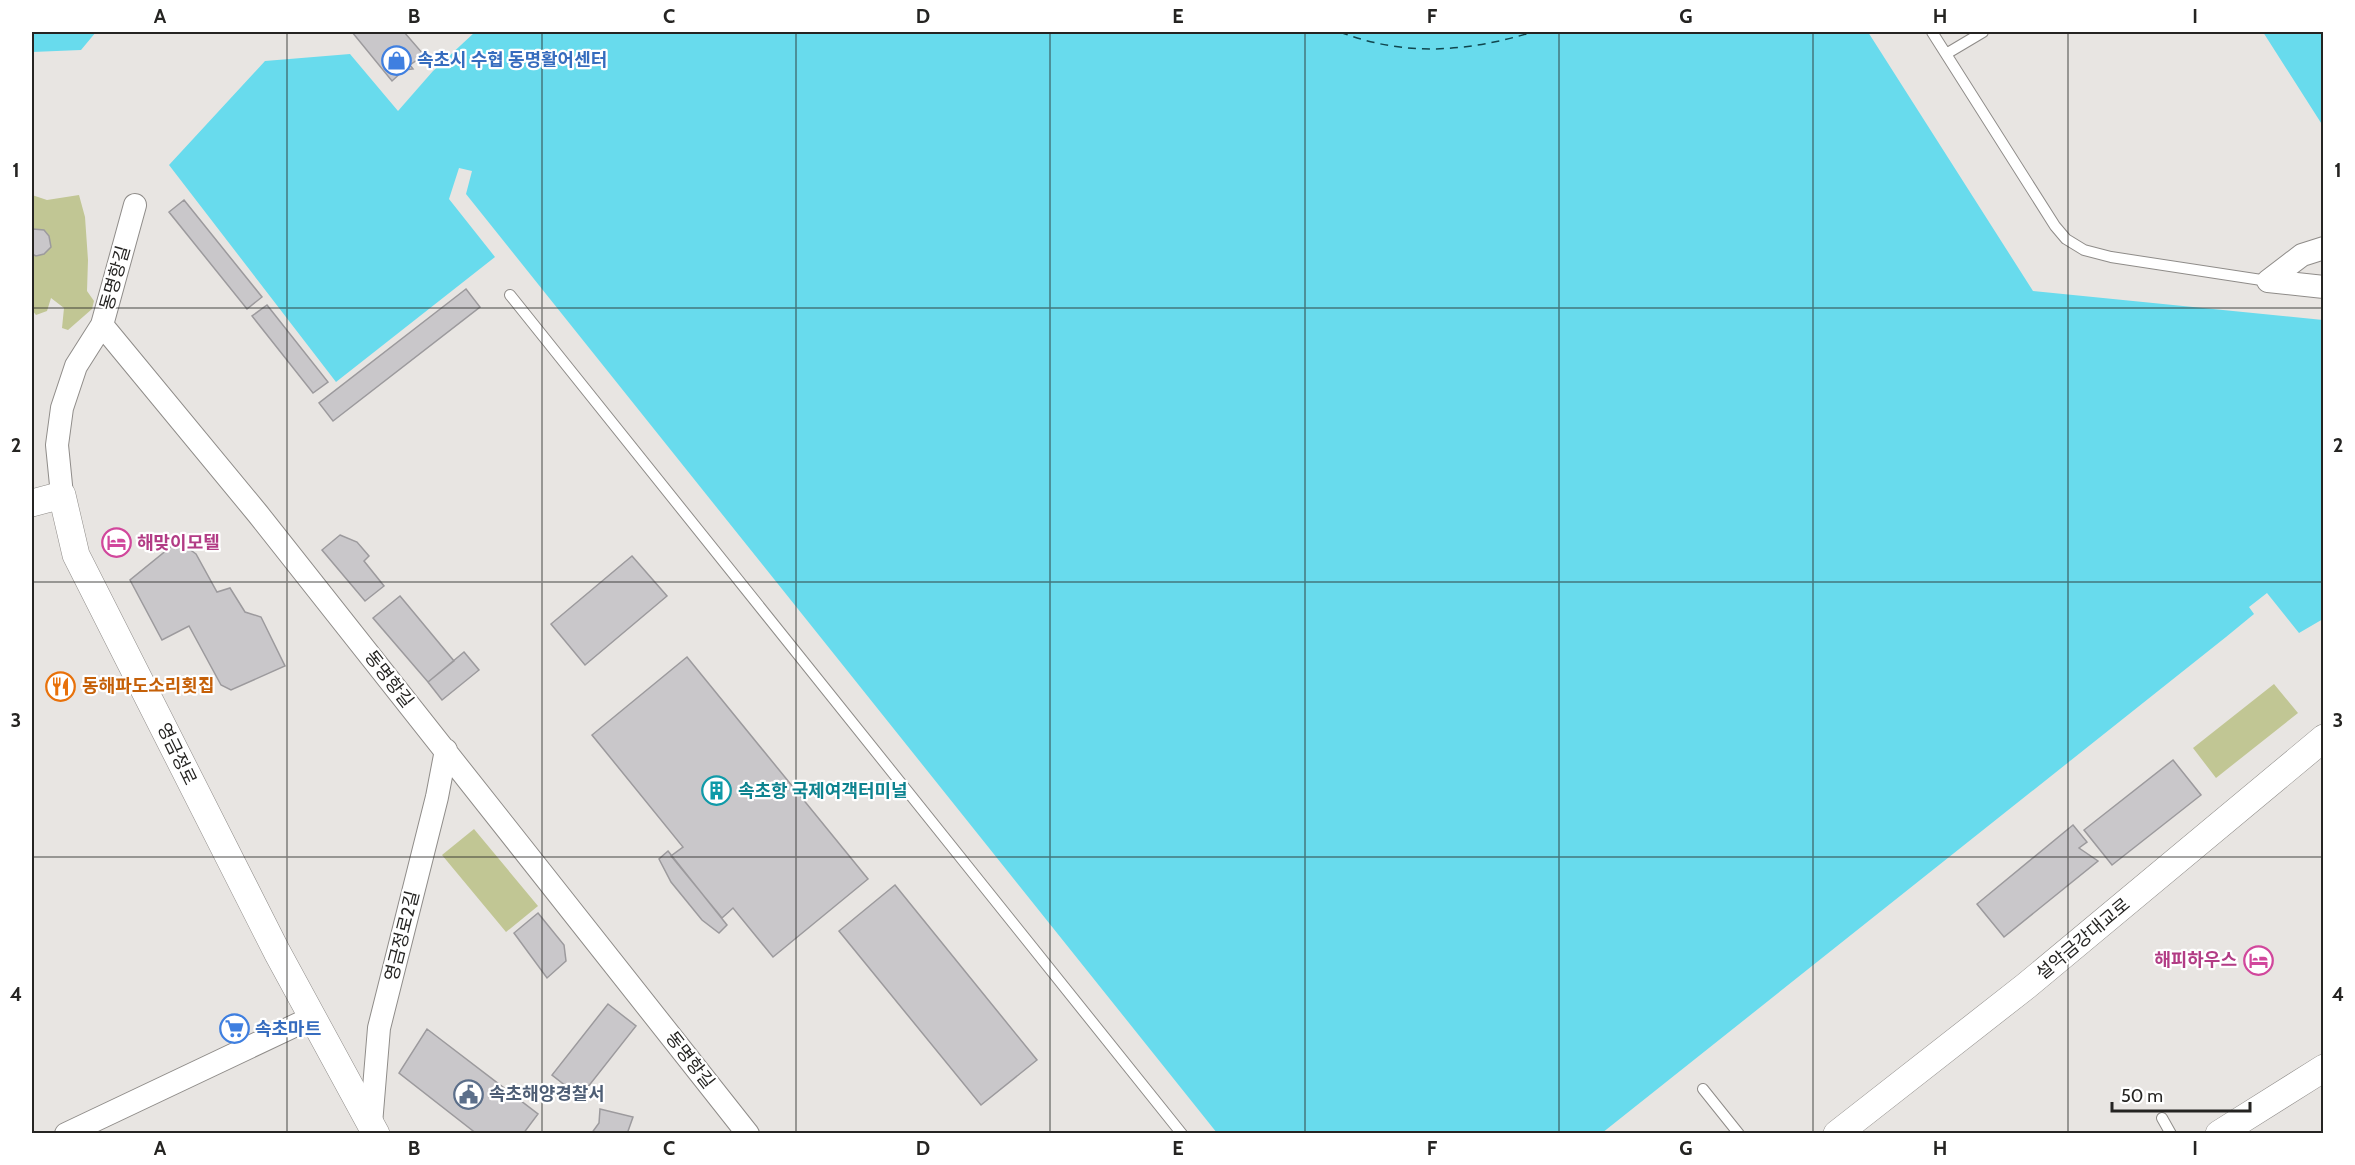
<svg xmlns="http://www.w3.org/2000/svg" width="2355" height="1165" font-family="Cabin,'Noto Sans KR',sans-serif">
	<rect width="100%" height="100%" fill="#e8e5e2"/>
	<path fill="#c1c694" d="M32,195l15,5 32,-5 6,22 3,43 -1,31 7,10 -2,8 -24,21 -6,-2 2,-20 -13,-10 -4,13 -11,4 -4,-5z
		M2274,684l24,29 -82,65 -23,-30z
		M474,829l64,77 -32,26 -64,-77z"/>
	<path fill="#68dbed" d="M32,32h64l-15,18 -49,2z
		M475,32h1393l165,259 290,29v299l-24,14 -32,-40 -18,14 5,7 -28,23 -624,496h-385l-751,-939 6,-23 -13,-3 -10,31 46,58 -159,125 -167,-217 96,-104 85,-7 48,57 35,-40z
		M2263,32h60v94z"/>
	<g fill="none" stroke-linecap="round" stroke-linejoin="round">
		<path stroke="#11464e" stroke-width="1.5" stroke-dasharray="8 6" stroke-linecap="butt" d="M1340,32c65,25 127,20 193,0"/>
	</g>
	<path fill="#c9c7ca" stroke="#9c9a9d" stroke-width="1.5" d="M352,32h52l20,23 -14,10 3,4 -9,1 -12,11z
		M184,200l78,97 -15,12 -78,-97z
		M33,229l11,1 5,6 2,11 -7,7 -8,2 -4,-2z
		M466,289l14,18 -147,114 -14,-18z
		M267,305l61,77 -15,11 -61,-77z
		M340,535l17,7 12,14 -5,5 20,25 -19,15 -43,-51z
		M178,541l18,13 21,38 13,-4 15,24 16,5 24,49 -54,24 -10,-5 -32,-59 -27,14 -32,-60z
		M632,556l35,40 -82,69 -34,-41z
		M400,596l54,65 -26,21 -55,-64z
		M464,652l15,18 -37,30 -14,-18z
		M687,657l181,222 -95,78 -40,-49 -11,10 -51,-62 12,-9 -91,-112z
		M2173,760l28,35 -89,70 -28,-35z
		M2073,825l14,17 -8,6 19,13 -94,76 -27,-33z
		M668,851l59,74 -8,8 -17,-13 -31,-38 -12,-23z
		M895,885l142,175 -56,45 -142,-174z
		M538,913l26,32 2,16 -19,17 -33,-45z
		M608,1004l28,22 -56,71 -28,-22z
		M427,1029l111,85 -15,20h-46l-78,-61z
		M600,1109l33,8 -6,17h-36l8,-11z"/>
	<g fill="none" stroke-linecap="round" stroke-linejoin="round">
		<defs>
			<path id="service" d="M1932,32l123,194 11,13 18,11 27,7 157,24
				M1946,54l37,-22
				M510,295l672,839
				M1703,1089l36,45
				M2162,1118l9,16"/>
			<path id="minor" d="M2268,281l34,-26 22,-7
				M2268,281l56,6
				M102,325l156,189 490,620
				M62,495l-5,-50 5,-37 14,-42 26,-41 33,-120
				M371,1124l8,-96 58,-231 9,-47
				M66,1134l247,-117"/>
			<path id="tertiary" d="M32,503l30,-8 14,60 201,397 99,182
				M1837,1134l189,-148 298,-248
				M2219,1134l105,-66"/>
		</defs>
		<use href="#service" stroke="#8f8c89" stroke-width="12"/>
		<use href="#minor" stroke="#8f8c89" stroke-width="24"/>
		<use href="#tertiary" stroke="#8f8c89" stroke-width="28"/>
		<use href="#service" stroke="#fff" stroke-width="10"/>
		<use href="#minor" stroke="#fff" stroke-width="22"/>
		<use href="#tertiary" stroke="#fff" stroke-width="27"/>
	</g>
	<path fill="none" stroke="#252422" stroke-width="1.5" stroke-opacity="0.55" d="M287,32v1102M542,32v1102M796,32v1102M1050,32v1102M1305,32v1102M1559,32v1102M1813,32v1102M2068,32v1102M32,308h2292M32,582h2292M32,857h2292"/>
	<defs>
		<symbol id="shop-ring" viewBox="-11 -11 22 22"><circle r="9.5" fill="#fff" stroke="#3f7fe0" stroke-width="1.5"/><path d="M-5-2.5h2.3a2.7 3.5 0 0 1 5.4 0H5L5.5 6h-11ZM-1.5-2.5h3a1.5 2.3 0 0 0-3 0Z" fill="#3f7fe0"/></symbol>
		<symbol id="hotel-ring" viewBox="-11 -11 22 22"><circle r="9.5" fill="#fff" stroke="#d1479c" stroke-width="1.5"/><path d="M-6-4.5h1.5V1H6V5H4.5V3h-9V5H-6ZM-4 0a1.8 1.8 0 1 1 3.6 0ZM.5 0V-2.5h3Q6-2.5 6 0Z" fill="#d1479c"/></symbol>
		<symbol id="restaurant-ring" viewBox="-11 -11 22 22"><circle r="9.5" fill="#fff" stroke="#e8710a" stroke-width="1.5"/><path d="M-5-6h1v4h1v-4h1v4h1v-4h1v5L-1.5 .5V6h-2V.5L-5-1ZM5-6V6H3V1.5H1.5Q1.5-4 5-6Z" fill="#e8710a"/></symbol>
		<symbol id="building-ring" viewBox="-11 -11 22 22"><circle r="9.5" fill="#fff" stroke="#0f9aa8" stroke-width="1.5"/><path d="M-4-6H4V6H1V3H-1V6H-4ZM-2.5-4.3h1.7v1.8h-1.7ZM.8-4.3h1.7v1.8H.8ZM-2.5-1h1.7V.8h-1.7ZM.8-1h1.7V.8H.8Z" fill="#0f9aa8"/></symbol>
		<symbol id="supermarket-ring" viewBox="-11 -11 22 22"><circle r="9.5" fill="#fff" stroke="#3f7fe0" stroke-width="1.5"/><path d="M-6-5.5h2.5l.6 2H6L4.5 2H-2.5L-4.4-4H-6ZM-1.5 3.2a1.3 1.3 0 1 0 .1 0ZM3 3.2a1.3 1.3 0 1 0 .1 0Z" fill="#3f7fe0"/></symbol>
		<symbol id="civic-ring" viewBox="-11 -11 22 22"><circle r="9.5" fill="#fff" stroke="#5c6f8a" stroke-width="1.5"/><path d="M-.6-6.5H3V-4.5H.6V-3L4-1V1h2V6H-6V1h2V-1L-.6-3ZM-1.2 2.5V6h2.4V2.5Z" fill="#5c6f8a"/></symbol>
	</defs>
	<g fill-rule="evenodd">
		<use href="#shop-ring" x="380" y="44" width="33" height="33"/>
		<use href="#hotel-ring" x="100" y="526" width="33" height="33"/>
		<use href="#restaurant-ring" x="44" y="670" width="33" height="33"/>
		<use href="#building-ring" x="700" y="774" width="33" height="33"/>
		<use href="#hotel-ring" x="2242" y="944" width="33" height="33"/>
		<use href="#supermarket-ring" x="218" y="1012" width="33" height="33"/>
		<use href="#civic-ring" x="452" y="1078" width="33" height="33"/>
	</g>
	<g text-anchor="middle" dominant-baseline="central" stroke-width="4.5" stroke-linejoin="round" paint-order="stroke">
		<g font-size="18" font-weight="bold" fill="#366cbe" stroke="#fff" text-anchor="start">
			<text x="417" y="60">속초시 수협 동명활어센터</text>
			<text x="255" y="1029">속초마트</text>
		</g>
		<g font-size="18" fill="#252422" stroke="#fff">
			<text transform="translate(115 278) rotate(-74)">동명항길</text>
			<text transform="translate(389 679) rotate(52)">동명항길</text>
			<text transform="translate(177 754) rotate(64)">영금정로</text>
			<text transform="translate(402 936) rotate(-76)">영금정로2길</text>
			<text transform="translate(2083 939) rotate(-40)">설악금강대교로</text>
			<text transform="translate(690 1060) rotate(52)">동명항길</text>
		</g>
		<g font-size="18" font-weight="bold" fill="#b23c85" stroke="#fff" text-anchor="start">
			<text x="137" y="543">해맞이모텔</text>
			<text x="2237" y="960" text-anchor="end">해피하우스</text>
		</g>
		<g font-size="18" font-weight="bold" fill="#c56008" stroke="#fff" text-anchor="start">
			<text x="82" y="686">동해파도소리횟집</text>
		</g>
		<g font-size="18" font-weight="bold" fill="#0d838f" stroke="#fff" text-anchor="start">
			<text x="738" y="791">속초항 국제여객터미널</text>
		</g>
		<g font-size="18" font-weight="bold" fill="#4e5e75" stroke="#fff" text-anchor="start">
			<text x="489" y="1094">속초해양경찰서</text>
		</g>
	</g>
	<rect width="2355" height="1165" fill="none" stroke="#ffffff" stroke-width="66"/>
	<path d="M2112 1102v9h138v-9" fill="none" stroke="#252422" stroke-width="3"/>
	<text x="2121" y="1102" font-size="18" fill="#252422" stroke="#ffffff" stroke-width="4.5" paint-order="stroke">50 m</text>
	<rect x="33" y="33" width="2289" height="1099" fill="none" stroke="#252422" stroke-width="2"/>
	<g font-size="20" text-anchor="middle" font-weight="bold" fill="#252422">
		<text x="160" y="23">A</text>
		<text x="414" y="23">B</text>
		<text x="669" y="23">C</text>
		<text x="923" y="23">D</text>
		<text x="1178" y="23">E</text>
		<text x="1432" y="23">F</text>
		<text x="1686" y="23">G</text>
		<text x="1940" y="23">H</text>
		<text x="2195" y="23">I</text>
		<text x="16" y="177">1</text>
		<text x="2338" y="177">1</text>
		<text x="16" y="452">2</text>
		<text x="2338" y="452">2</text>
		<text x="16" y="727">3</text>
		<text x="2338" y="727">3</text>
		<text x="16" y="1001">4</text>
		<text x="2338" y="1001">4</text>
		<text x="160" y="1155">A</text>
		<text x="414" y="1155">B</text>
		<text x="669" y="1155">C</text>
		<text x="923" y="1155">D</text>
		<text x="1178" y="1155">E</text>
		<text x="1432" y="1155">F</text>
		<text x="1686" y="1155">G</text>
		<text x="1940" y="1155">H</text>
		<text x="2195" y="1155">I</text>
	</g>
</svg>
